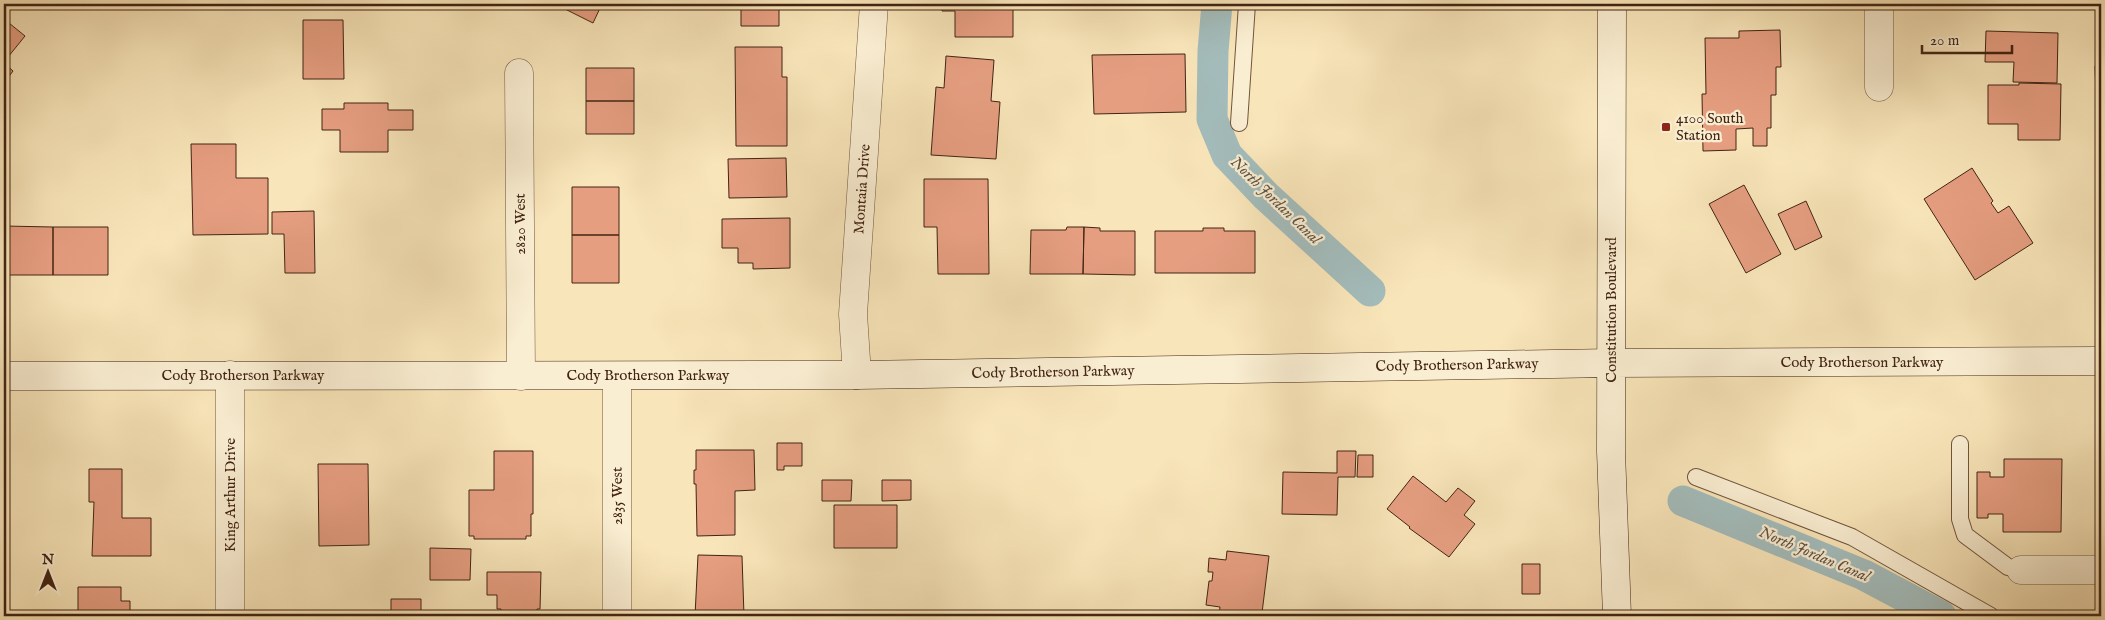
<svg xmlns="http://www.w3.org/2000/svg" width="2105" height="620" font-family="'IM FELL English',serif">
	<rect width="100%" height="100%" fill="#f8e5b9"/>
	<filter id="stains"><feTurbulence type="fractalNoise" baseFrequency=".004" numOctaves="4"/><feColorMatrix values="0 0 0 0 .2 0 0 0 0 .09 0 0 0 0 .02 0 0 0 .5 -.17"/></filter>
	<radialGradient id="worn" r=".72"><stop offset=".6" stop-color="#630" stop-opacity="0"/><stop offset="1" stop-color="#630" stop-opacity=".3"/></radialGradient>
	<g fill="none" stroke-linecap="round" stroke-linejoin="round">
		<path stroke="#a3bcbb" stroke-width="31" d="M1217,4l-4,47 -1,68 15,36 39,41 104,95
			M1683,501l181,74 77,41"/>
	</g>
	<path fill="#e69e81" stroke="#422413" d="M555,4h10l-2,4z
		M565,4h37l-9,19 -30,-15z
		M741,4h38v22h-38z
		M942,4h71v33h-58v-26h-13z
		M4,19l21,17 -21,26z
		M303,20h40l1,59h-41z
		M1780,30l1,37h-5v28h-5v33h-4v18h-14v-18l-17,1v21l-33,1 -1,-57h4l-1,-56h34v-7z
		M1986,31l72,2 -1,50 -44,-1 1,-20h-29z
		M735,47h47v30h5v69h-51z
		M1185,54l1,58 -92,2 -2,-59z
		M946,56l48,4 -3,41 9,1 -4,57 -65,-4 5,-68 8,1z
		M4,63l9,8 -9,12z
		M2095,66h6v60h-4z
		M586,68h48v33h-48z
		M2019,83l42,1 -1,56h-42v-16h-30v-39h31z
		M586,101h48v33h-48z
		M344,103h44v7h25v20h-25v22h-48v-22h-18v-21h22z
		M191,144h45v34h32v56l-75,1z
		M786,158l1,39 -58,1 -1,-39z
		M1972,168l21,33 -2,2 7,10 11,-7 24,37 -58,37 -51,-81z
		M924,179h64l1,95h-51l-1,-47h-13z
		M1744,185l37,69 -35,19 -37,-69z
		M572,187h47v48h-47z
		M1806,201l16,36 -27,13 -17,-36z
		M314,211l1,62h-30l-1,-39h-12v-22z
		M790,218v50l-37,1v-6h-15v-15h-16v-29z
		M4,226l49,1v48h-49z
		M53,227h55v48h-55z
		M1067,227h17l-1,47h-53l1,-44h35z
		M1084,227l16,1v3h35v44l-52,-1z
		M1203,228h21v3h31v42h-100v-42h48z
		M572,235h47v48h-47z
		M777,443h25v23h-18v4h-7z
		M696,450h58l1,40 -20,1v44l-38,1 -1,-52h-2v-14h2z
		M494,451h39v63h-2v22h-5v3h-52v-3h-5v-46h25z
		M1337,451h19l-1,26h-17l-1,38 -55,-1 1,-42 54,1z
		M1358,455h15v22h-16z
		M2004,459h58l-1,73h-58v-18h-15v4h-11v-46h13v5h14z
		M2101,460v81h-5v-80z
		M318,464h50l1,81 -50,1z
		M89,469h33v49h29v38h-59l2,-54h-5z
		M1413,476l33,26 12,-14 17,13 -11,14 11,9 -26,33 -40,-29 1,-1 -23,-18z
		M822,480h30l-1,21h-29z
		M882,480h29v20l-29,1z
		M834,505h63v43h-63z
		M430,548l41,1 -1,31h-40z
		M1227,551l42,5 -7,57 24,3h-67l1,-9 -14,-2 3,-24h3l1,-9h-5l1,-14 17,2z
		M698,555l44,1 2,60h-49z
		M1522,564h18v30h-18z
		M487,572h54l-1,37h-3v7h-36v-7h-4v-14h-10z
		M78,587h43v14h9v12h17v3h-69z
		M391,599h30v17h-30z"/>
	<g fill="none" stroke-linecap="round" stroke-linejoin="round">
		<defs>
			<path id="service" d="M1239,123l8,-119
				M1960,444v75l5,16 43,32 13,3
				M1696,477l156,60 139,79"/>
			<path id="minor" d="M1879,4v83
				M519,73l2,303
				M230,375v241
				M857,375l-4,-61 21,-310
				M2021,570h80
				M617,616v-240"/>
			<path id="secondary" d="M1612,4l-1,447 6,165
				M4,376l853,-1 754,-12 490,-2"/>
		</defs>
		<use href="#service" stroke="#70543c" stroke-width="18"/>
		<use href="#minor" stroke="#70543c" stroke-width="29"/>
		<use href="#secondary" stroke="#422413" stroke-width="29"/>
		<use href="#service" stroke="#faeed2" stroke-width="16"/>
		<use href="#minor" stroke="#faeed2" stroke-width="28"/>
		<use href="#secondary" stroke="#faeed2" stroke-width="28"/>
	</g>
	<rect fill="#8f2418" stroke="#faeed2" stroke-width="2" x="1661" y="122" width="10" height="10" rx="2.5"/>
	<g text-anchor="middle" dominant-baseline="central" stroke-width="4.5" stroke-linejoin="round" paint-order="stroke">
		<g font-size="15" fill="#422413" stroke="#faeed2" text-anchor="start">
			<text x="1676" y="118">4100 South<tspan x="1676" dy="17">Station</tspan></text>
		</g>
		<g font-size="15" fill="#422413" stroke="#faeed2">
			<text transform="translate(862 189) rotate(-86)">Montaia Drive</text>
			<text transform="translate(520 224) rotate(-90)">2820 West</text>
			<text transform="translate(1611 310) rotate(-90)">Constitution Boulevard</text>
			<text x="1862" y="362">Cody Brotherson Parkway</text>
			<text transform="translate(1457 365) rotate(-1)">Cody Brotherson Parkway</text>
			<text transform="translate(1053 372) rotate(-1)">Cody Brotherson Parkway</text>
			<text x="243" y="375">Cody Brotherson Parkway</text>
			<text x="648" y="375">Cody Brotherson Parkway</text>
			<text transform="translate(230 495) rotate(-90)">King Arthur Drive</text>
			<text transform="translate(617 496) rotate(-90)">2835 West</text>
		</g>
		<g font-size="16" font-style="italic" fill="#5f5245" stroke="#faeed2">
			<text transform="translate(1275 201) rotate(44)">North Jordan Canal</text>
			<text transform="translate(1814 555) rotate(23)">North Jordan Canal</text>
		</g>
	</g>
	<rect width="2105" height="620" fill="none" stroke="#f8e5b9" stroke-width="20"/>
	<rect x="5" y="5" width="2095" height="610" fill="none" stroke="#422413" stroke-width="2.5"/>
	<rect x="10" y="10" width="2085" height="600" fill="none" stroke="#422413"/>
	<g transform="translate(48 572)" stroke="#faeed2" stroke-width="4" paint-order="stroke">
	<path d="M0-4L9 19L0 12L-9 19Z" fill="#422413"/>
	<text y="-8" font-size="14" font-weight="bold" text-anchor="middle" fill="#422413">N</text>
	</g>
	<path d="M1922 45v8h90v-8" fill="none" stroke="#422413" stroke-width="2.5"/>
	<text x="1930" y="45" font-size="15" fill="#422413" stroke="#faeed2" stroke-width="4" paint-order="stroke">20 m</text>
	<rect width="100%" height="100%" filter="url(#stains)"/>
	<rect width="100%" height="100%" fill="url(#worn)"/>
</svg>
